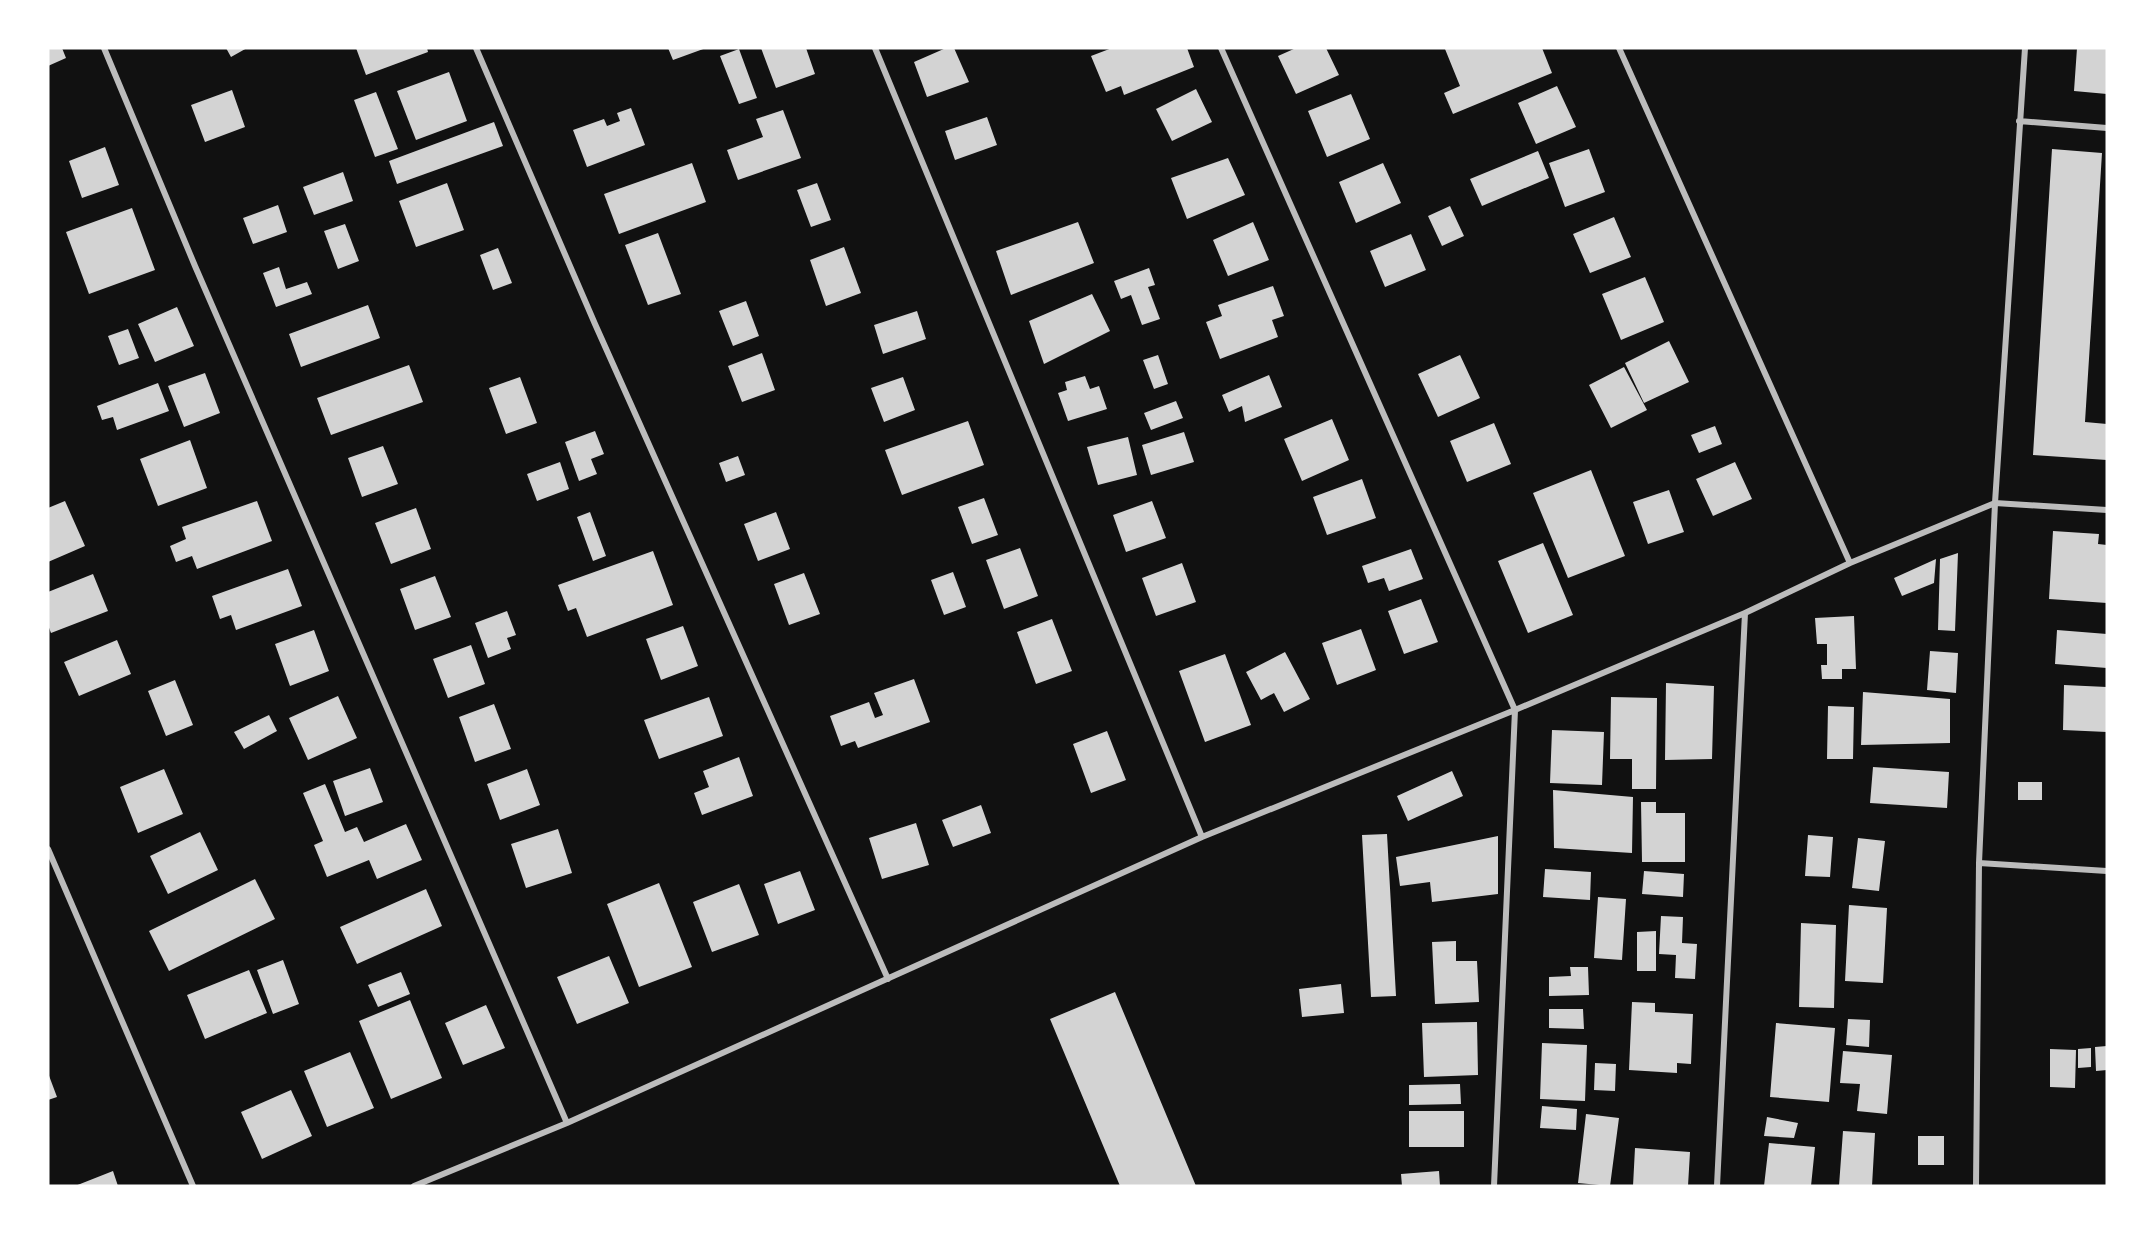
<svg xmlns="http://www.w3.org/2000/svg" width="2155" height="1234" font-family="Figtree,sans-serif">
	<rect width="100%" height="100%" fill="#111"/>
	<path fill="#d3d3d3" d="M48,48h14l4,10 -18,8z
		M226,48h21l-16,9z
		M356,48h71l1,4 -62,23z
		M668,48h38l-33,12z
		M761,48h45l9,26 -39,14z
		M946,48h8l15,34 -42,15 -13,-35z
		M1112,48h75l7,19 -70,28 -3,-9 -15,6 -15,-36z
		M1296,48h30l13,27 -43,19 -18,-38z
		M1447,48h95l10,25 -99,41 -9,-21 16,-7 -15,-37z
		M2077,48h30v46l-33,-3z
		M739,49l18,49 -18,6 -19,-48z
		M449,72l18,49 -51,19 -19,-49z
		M1557,86l19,41 -40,17 -18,-41z
		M1196,89l16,33 -40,19 -16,-32z
		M232,90l13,37 -40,15 -14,-37z
		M376,92l22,57 -23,8 -21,-57z
		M1351,94l19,45 -43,18 -19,-46z
		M631,108l14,37 -58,22 -14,-37 31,-11 3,7 13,-5 -3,-8z
		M783,110l18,48 -63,22 -11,-30 36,-13 -7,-18z
		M987,117l10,28 -42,15 -10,-29z
		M494,122l9,24 -106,38 -8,-23z
		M105,147l14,38 -37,13 -13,-37z
		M1589,149l16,43 -40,15 -16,-44z
		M2052,149l50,4 -17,269 22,2v36l-74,-5z
		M1538,151l11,27 -67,28 -12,-27z
		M1228,158l17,37 -58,24 -16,-41z
		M692,163l14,39 -87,32 -15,-40z
		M1383,163l18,40 -45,20 -17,-41z
		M343,172l10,29 -39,14 -11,-28z
		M447,183l17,47 -48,17 -17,-46z
		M817,183l14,37 -20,7 -14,-37z
		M278,205l9,27 -34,12 -10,-26z
		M1450,206l14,30 -22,10 -14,-30z
		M132,208l23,62 -66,24 -23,-62z
		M1614,217l17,40 -41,16 -17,-39z
		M1078,222l16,41 -83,32 -15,-44z
		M1253,222l16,38 -41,16 -15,-36z
		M345,224l14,37 -21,8 -14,-38z
		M658,233l23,61 -33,11 -23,-60z
		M1411,234l15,36 -41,17 -15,-36z
		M844,247l17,46 -35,13 -16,-46z
		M498,248l14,35 -19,7 -13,-35z
		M279,267l7,22 21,-7 5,12 -36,13 -13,-34z
		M1149,268l6,17 -7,2 12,32 -18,6 -11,-30 -10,4 -7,-18z
		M1645,277l19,45 -43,18 -19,-46z
		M1273,286l11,30 -12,4 6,17 -58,22 -14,-37 16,-6 -4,-11z
		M1092,294l18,37 -66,33 -15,-43z
		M746,301l13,35 -26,10 -14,-35z
		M368,305l12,33 -79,29 -12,-33z
		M177,307l17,39 -39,16 -17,-38z
		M917,311l9,28 -43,15 -9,-29z
		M128,329l11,29 -20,7 -11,-29z
		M1669,341l20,41 -45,21 -19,-40z
		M762,353l13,37 -33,12 -14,-36z
		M1158,355l10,29 -14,5 -11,-29z
		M1460,355l20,43 -42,19 -20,-43z
		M409,365l14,37 -92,33 -14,-37z
		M1624,367l23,43 -36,18 -22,-43z
		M205,373l15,40 -36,14 -16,-41z
		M1269,375l13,32 -37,15 -3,-16 -13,6 -7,-17z
		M1085,376l5,13 9,-3 8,23 -39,12 -10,-28 9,-3 -2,-8z
		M520,377l17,46 -31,11 -17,-46z
		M903,377l12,33 -31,12 -13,-34z
		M158,383l11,28 -52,19 -4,-13 -11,3 -5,-14z
		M1176,401l7,17 -32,12 -7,-17z
		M1332,419l17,41 -47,21 -18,-42z
		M968,421l16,44 -82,30 -17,-45z
		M1494,423l17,41 -44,18 -17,-41z
		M1715,426l7,18 -23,9 -8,-18z
		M595,431l9,23 -13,5 6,15 -18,7 -14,-39z
		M1184,432l10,30 -43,13 -9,-30z
		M1128,437l9,38 -39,10 -11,-38z
		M190,440l17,48 -49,18 -18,-47z
		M383,446l15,38 -36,13 -14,-39z
		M738,456l7,19 -19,7 -7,-19z
		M560,462l9,27 -32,12 -10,-27z
		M1735,462l17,37 -39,17 -17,-37z
		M1591,470l34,86 -57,22 -35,-85z
		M1362,479l14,39 -49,17 -14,-38z
		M1669,490l15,42 -36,12 -15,-42z
		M984,498l14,37 -26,9 -14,-37z
		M65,501l20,45 -37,16v-54z
		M257,501l15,40 -75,28 -5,-13 -16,6 -6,-16 16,-7 -4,-12z
		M1152,501l14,37 -40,14 -13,-37z
		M416,508l15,41 -40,15 -16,-41z
		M590,512l16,44 -13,5 -16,-44z
		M776,512l14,37 -32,12 -14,-37z
		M2053,531l46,3 -1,10 9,1v58l-58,-4z
		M1543,543l30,72 -45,18 -30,-72z
		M1020,548l18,48 -34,13 -18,-49z
		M1411,549l12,30 -34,12 -5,-13 -16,5 -6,-17z
		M653,551l20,54 -86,32 -11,-29 -8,3 -10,-26z
		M1958,553l-3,78 -17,-1 2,-71z
		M1936,559l-2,24 -32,13 -8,-18z
		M1182,563l14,39 -40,14 -14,-38z
		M288,569l14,37 -66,24 -5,-15 -11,4 -8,-23z
		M953,572l13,35 -22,8 -13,-35z
		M804,573l16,41 -31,11 -15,-41z
		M93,574l15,37 -57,22 -3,-8v-33z
		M435,576l16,41 -36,13 -15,-41z
		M1421,599l17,43 -34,12 -16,-43z
		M507,611l9,24 -9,3 4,11 -23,9 -13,-35z
		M1854,616l2,53h-14v10h-20l-1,-14h6v-21h-10l-2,-26z
		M1052,619l20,52 -36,13 -19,-52z
		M683,626l15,40 -37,14 -15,-41z
		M1361,629l15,41 -39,15 -15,-42z
		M314,630l15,41 -39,15 -15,-42z
		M2057,630l50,4v34l-52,-4z
		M117,640l14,34 -52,22 -15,-34z
		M471,645l14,39 -37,14 -15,-39z
		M1930,651l28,2 -2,40 -29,-3z
		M1285,652l25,47 -26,13 -10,-19 -13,7 -15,-28z
		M1225,654l26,71 -46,17 -26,-71z
		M914,679l16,43 -72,26 -3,-7 -14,5 -11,-30 39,-14 6,16 8,-3 -9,-22z
		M175,680l18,45 -27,11 -18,-45z
		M1666,683l48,3 -2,73 -47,1z
		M2064,685l43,2v45l-44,-2z
		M1863,692l87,7v44l-89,2z
		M338,696l19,42 -49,22 -19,-42z
		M709,697l14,39 -64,23 -15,-39z
		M1611,697l46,1 -1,91h-24v-30h-22z
		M494,704l17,45 -36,13 -16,-45z
		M1828,706l26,1 -1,52h-26z
		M269,715l8,16 -33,18 -10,-17z
		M1552,730l52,2 -2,53 -52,-2z
		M1107,731l19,49 -35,13 -18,-49z
		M739,757l14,39 -51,19 -8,-22 15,-6 -6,-16z
		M1873,767l76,5 -2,36 -77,-5z
		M370,768l13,34 -38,14 -12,-35z
		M164,769l19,45 -45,19 -18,-46z
		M527,769l13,36 -40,15 -13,-36z
		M1452,771l11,25 -55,25 -11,-25z
		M2018,782h24v18h-24z
		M325,784l20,48 12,-5 7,15 42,-18 16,36 -45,19 -8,-19 -42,17 -13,-32 9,-4 -20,-48z
		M1553,790l80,7 -1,56 -78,-5z
		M1641,802h15v11h29v49h-43z
		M981,805l10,28 -38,14 -11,-27z
		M916,823l13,42 -47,14 -13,-41z
		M558,829l14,44 -46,15 -15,-44z
		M200,832l18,38 -50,24 -18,-38z
		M1387,834l9,162 -25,1 -9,-162z
		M1808,835l25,2 -3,40 -25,-1z
		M1498,836v58l-66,8 -2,-20 -30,4 -4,-29z
		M1858,838l27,3 -6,50 -27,-3z
		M1545,869l46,3 -1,28 -47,-3z
		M800,871l15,39 -37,14 -14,-40z
		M1644,871l40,3 -1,23 -41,-3z
		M255,879l20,40 -106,52 -20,-40z
		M659,883l33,84 -53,20 -32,-83z
		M739,884l20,51 -47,17 -19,-50z
		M426,889l16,37 -85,38 -17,-37z
		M1598,897l28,2 -4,61 -28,-2z
		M1849,905l38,3 -4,75 -38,-2z
		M1661,916l22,1 -1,26 15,1 -2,35 -20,-1 1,-23 -17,-1z
		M1801,923l35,2 -2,83 -35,-1z
		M1656,931v40h-19v-39z
		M1456,941v20h21l2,41 -44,2 -3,-62z
		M609,956l20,47 -52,21 -20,-47z
		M283,960l16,44 -26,10 -16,-44z
		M1570,967h18l1,28 -40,1v-19l22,-1z
		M249,970l18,43 -62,26 -18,-44z
		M401,972l9,22 -32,13 -10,-22z
		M1341,984l3,29 -42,4 -3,-28z
		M1115,992l81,194h-76l-70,-167z
		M410,1000l32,78 -51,21 -32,-78z
		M1632,1002l23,1v9l38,2 -2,50 -14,-1v10l-48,-3z
		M486,1005l19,43 -42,17 -18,-42z
		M1549,1009h34l1,20 -35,-1z
		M1848,1019l22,1 -1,27 -23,-2z
		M1477,1022l1,53 -54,2 -2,-54z
		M1776,1023l59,5 -6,74 -59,-5z
		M1542,1043l45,2 -2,56 -45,-2z
		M2107,1046v24l-11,1 -1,-24z
		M2091,1048v19l-13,1v-19z
		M2050,1049l26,1 -1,38 -25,-1z
		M1843,1051l49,4 -5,59 -30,-3 3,-27 -20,-1z
		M350,1052l24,56 -47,19 -23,-56z
		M1595,1063l21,1 -1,27 -21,-1z
		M48,1073l9,24 -9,3z
		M1460,1084l1,20 -52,1v-20z
		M291,1090l21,46 -50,23 -21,-47z
		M1542,1106l35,3 -1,21 -36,-2z
		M1409,1111h55v36h-55z
		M1586,1114l33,4 -9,68 -32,-3z
		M1767,1117l31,6 -4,15 -30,-2z
		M1843,1131l32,2 -3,53h-33z
		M1918,1136h26v29h-26z
		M1769,1143l46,4 -4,39h-47z
		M1635,1148l55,4 -2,34h-55z
		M113,1171l5,15h-43z
		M1439,1171l1,15h-38l-1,-12z"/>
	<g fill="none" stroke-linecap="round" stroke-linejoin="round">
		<path stroke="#bcbcbc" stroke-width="6" d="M104,48l91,218 372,857
			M476,48l119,276 293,655
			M875,48l327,789
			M1221,48l294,662 -21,476
			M1619,48l231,515
			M2019,121l88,7
			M48,849l145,337
			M1979,863l128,8
			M414,1186l153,-63 635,-286 313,-127 230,-97 105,-50 145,-60 112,7
			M1717,1186l28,-573
			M1976,1186l3,-323 16,-360 30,-455"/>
	</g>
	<rect width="2155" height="1234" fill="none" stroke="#ffffff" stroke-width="99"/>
</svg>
